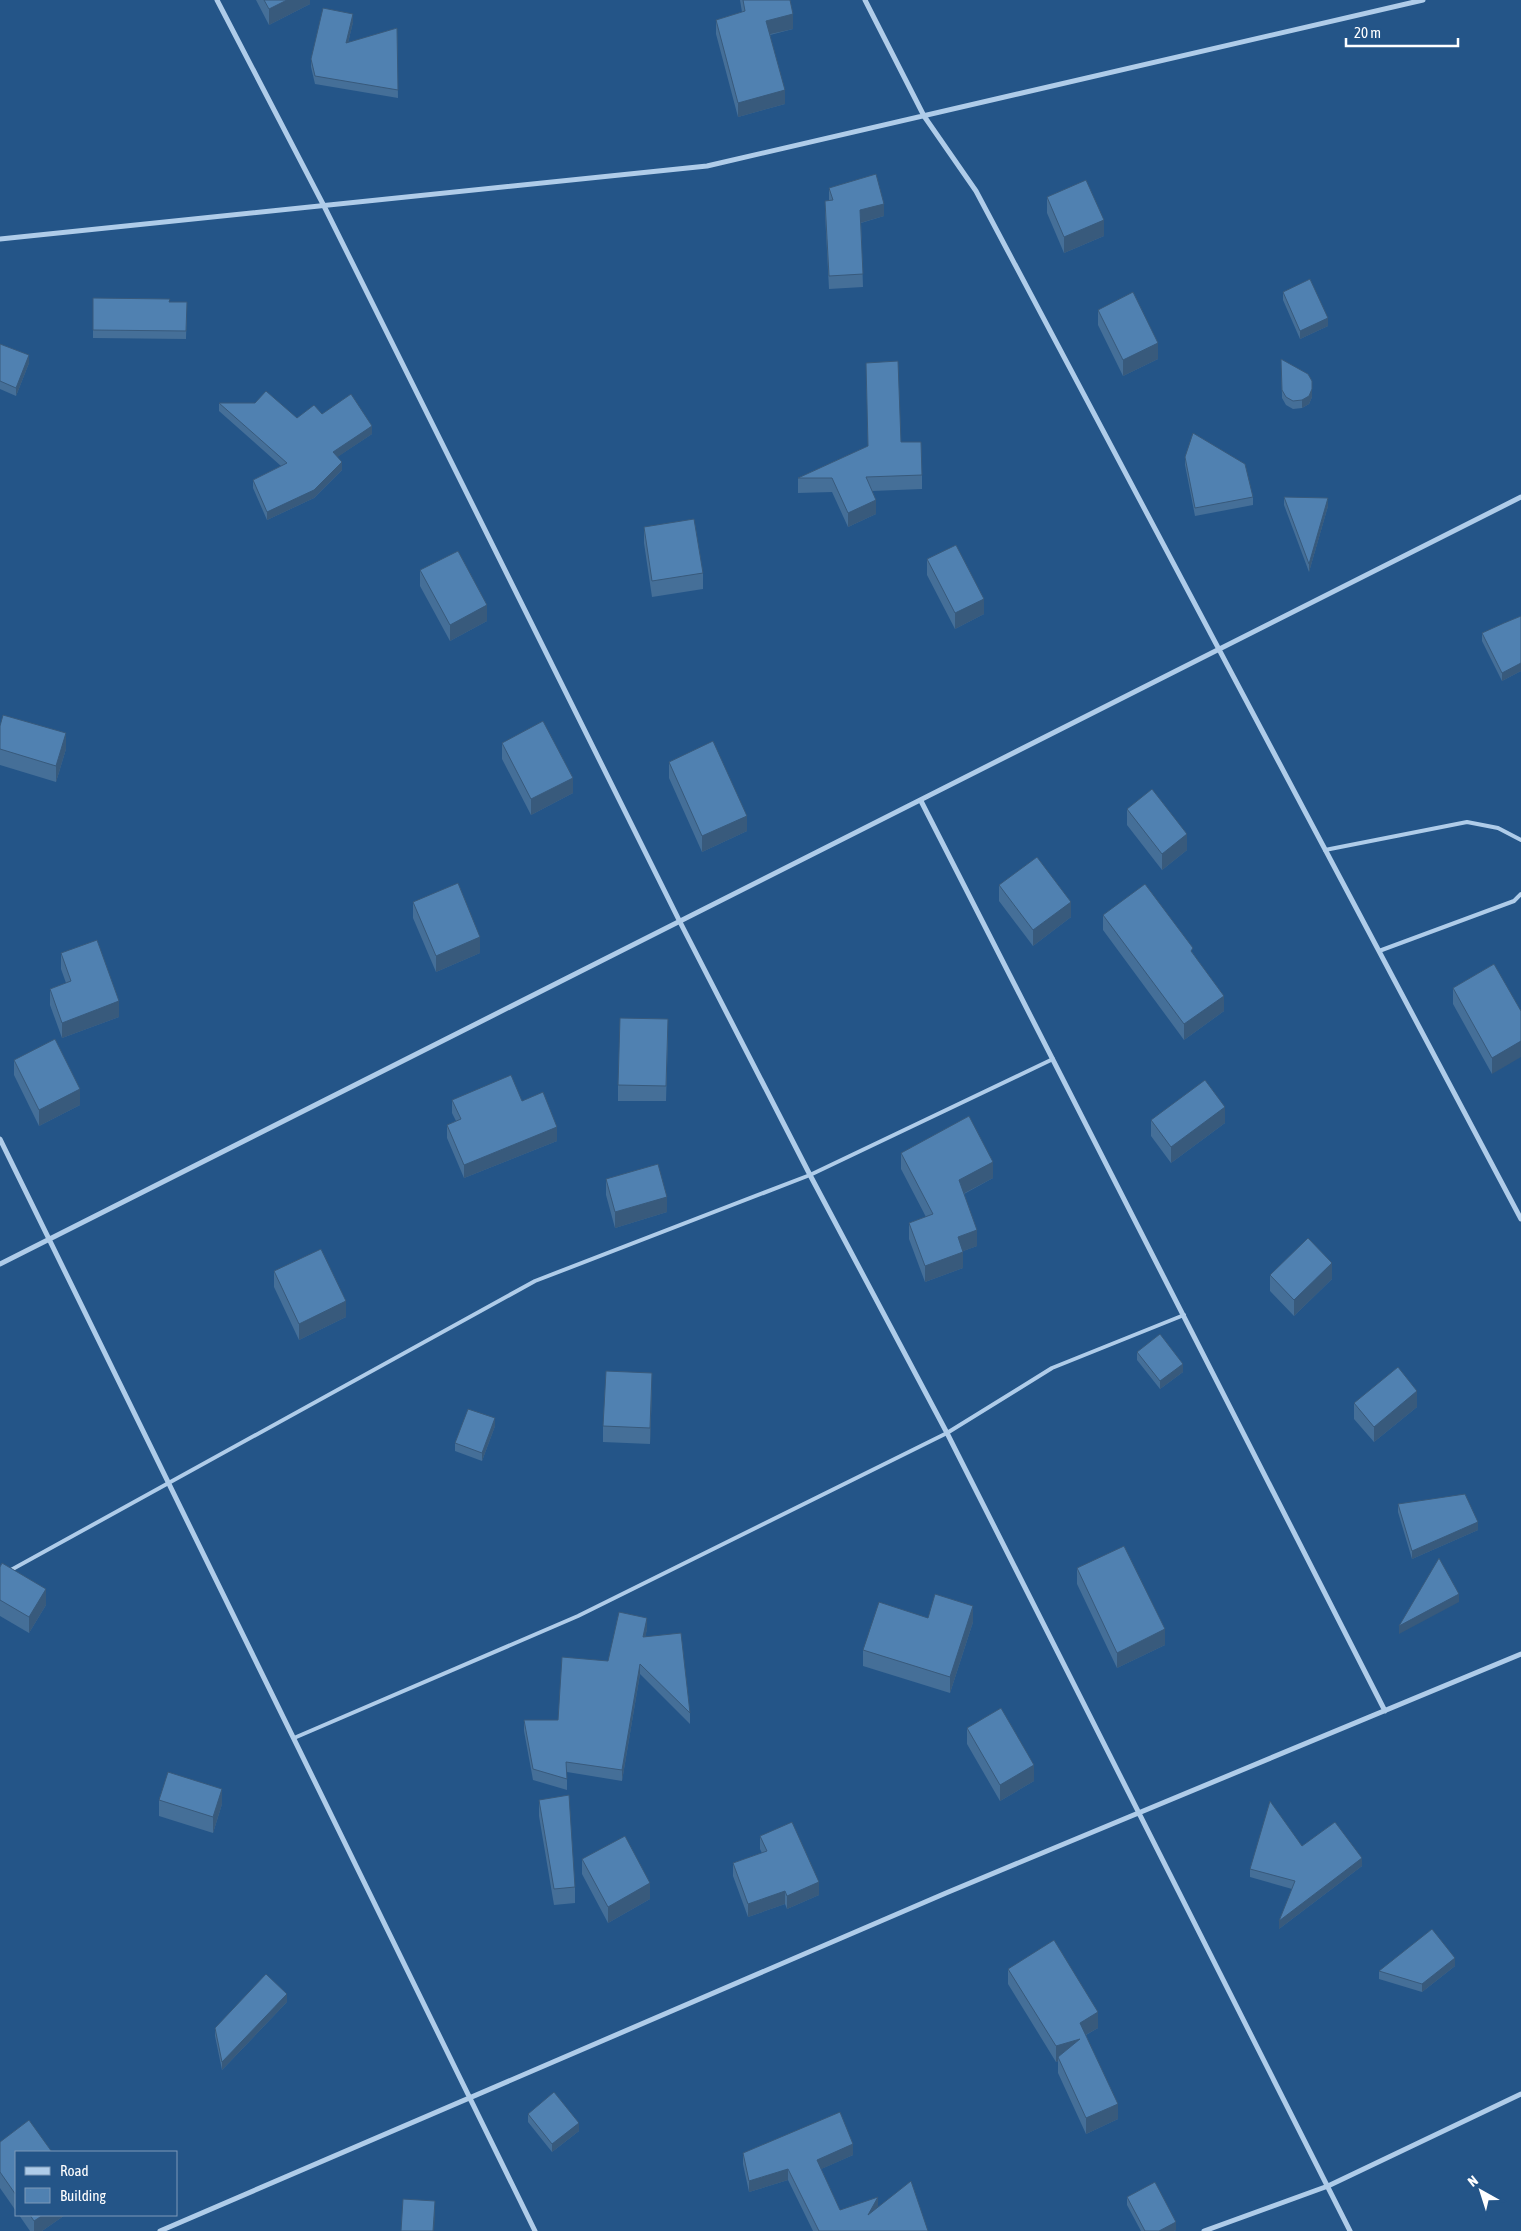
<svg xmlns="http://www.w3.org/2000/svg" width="1521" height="2231" font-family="'Asap Condensed',sans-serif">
	<rect width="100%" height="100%" fill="#245588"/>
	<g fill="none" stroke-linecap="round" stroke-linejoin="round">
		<path stroke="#afcce9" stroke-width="4" d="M1325,850l142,-28 31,6 23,12
			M1379,951l135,-50 7,-7
			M0,1576l535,-295 275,-106 243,-116
			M294,1738l284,-122 369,-183 105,-65 132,-53"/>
		<path stroke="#afcce9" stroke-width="5" d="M217,0l107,206 356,716 130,253 137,258 403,798
			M865,0l59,116 52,75 545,1028
			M0,239l707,-73 716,-166
			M921,801l464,910
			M0,1139l535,1092
			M0,1264l1521,-767
			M160,2231l786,-338 575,-239
			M1204,2231l124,-45 193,-92"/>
	</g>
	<path fill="#456f98" d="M256,0h54v4l-41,21z
		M740,0h50l3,29 -23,6 15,69 -47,13 -22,-83v-14l26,-8z
		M353,22l-5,21 49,-15 1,70 -83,-14 -4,-17v-8z
		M829,188l55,28 -23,7 2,64 -34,2 -4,-76v-12h4z
		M1047,197l57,39 -40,17 -17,-40z
		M1283,292l45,34 -28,13 -17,-39z
		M93,298l77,4h17l-1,37 -93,-1z
		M1098,310l60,49 -35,17 -25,-51z
		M0,344l29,19 -13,33 -16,-7z
		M1281,359l31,38 -3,7 -7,4 -9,1 -7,-4 -4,-7z
		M866,363l35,79 21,33v14l-50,2 4,23 -28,13 -16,-35 -34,1v-15l70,-32z
		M219,403l78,15 25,-4 50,20 -35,23 5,13 -28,28 -47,22 -14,-32v-8l28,-14 -62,-55z
		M1185,457l68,40v8l-58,11 -10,-51z
		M1284,497l44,9 -19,66 -25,-67z
		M644,527l59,46v16l-51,8 -8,-54z
		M927,559l57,55 -29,15 -28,-54z
		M420,570l67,51 -37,20 -30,-55z
		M1521,616v55l-19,10 -20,-40v-8z
		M0,726l66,23 -10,33 -56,-17z
		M502,743l71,50 -42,22 -29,-56z
		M669,762l78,69 -45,21 -33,-74z
		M1127,809l60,41 -25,20 -35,-45z
		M999,885l72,32 -38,29 -34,-45z
		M413,902l67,51 -44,19 -23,-54z
		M1103,915l90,38 31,58 -40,29 -81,-110z
		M61,953l58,64 -57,21 -12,-33v-16l16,-6 -5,-14z
		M1494,964l-2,110 -39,-70v-16z
		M668,1034l-2,67h-48v-16z
		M14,1060l66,45 -41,21 -25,-51z
		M452,1100l70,1 35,40 -93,37 -17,-40v-13l9,-4 -4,-8z
		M1151,1120l74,3 -54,40 -20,-27z
		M901,1153l92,25 -29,16 13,52 -14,5v17l-38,14 -16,-43v-16l17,-6 -25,-48z
		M606,1179l61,33 -52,16 -9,-33z
		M274,1271l72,46 -47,23 -25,-53z
		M1270,1275l62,4 -38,37 -24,-25z
		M1137,1352l46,20 -23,17 -23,-29z
		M652,1389l-2,55 -47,-2v-16z
		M1354,1403l63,4 -43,35 -20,-23z
		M495,1426l-13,35 -27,-10v-8z
		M1398,1504l80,26 -66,29 -14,-47z
		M0,1567l46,38 -17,28 -29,-17z
		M1077,1568l88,77 -48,23 -40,-84z
		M928,1618l45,4 -23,71 -87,-27v-16z
		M647,1629l-2,8 45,76v11l-50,-50 -18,107 -55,-9v18l-34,-10 -9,-49v-11h34l50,-59z
		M967,1728l67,53 -34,20 -33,-57z
		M159,1800l63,4 -9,29 -54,-17z
		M539,1800l36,87v16l-21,2 -15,-89z
		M760,1836l59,59 -32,14 -2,-5 -37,13 -15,-41v-13l29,-10 -2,-4z
		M1302,1846l60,20 -83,63 13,-40 -42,-12v-8z
		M582,1859l68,40 -42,24 -26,-49z
		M1455,1966l-33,26 -43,-13v-8z
		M1008,1969l90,59 -12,7 32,84 -32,15 -28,-61v-12l-2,1 -48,-78z
		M287,2002l-65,68 -7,-34v-8z
		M528,2114l51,17 -27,21 -24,-30z
		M0,2142l16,10v59l-16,-23z
		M743,2153l110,2 -32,14 19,41 38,-3 50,24h-115l-25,-51 -39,12 -6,-28z
		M1127,2197l49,33 -2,1h-33l-14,-26z
		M19,2215h46l-23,16h-12z"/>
	<path fill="#385a7c" d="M287,0h23v4l-41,21v-16z
		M353,14v8l-7,29v-8z
		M793,14v15l-27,6v-14z
		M785,90v14l-47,13v-14z
		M884,204v12l-24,7v-13z
		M1104,220v16l-40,17v-16z
		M1328,318v8l-28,13v-8z
		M1158,343v16l-35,17v-16z
		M29,355v8l-13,33v-8z
		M1312,389v8l-3,7 -7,4v-8z
		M372,426v8l-39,26v-8z
		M342,462v8l-28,28 -47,22v-8z
		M1328,498v8l-19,66v-8z
		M876,500v14l-28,13v-14z
		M984,599v15l-29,15v-16z
		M487,605v16l-37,20v-16z
		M1521,663v8l-19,10v-8z
		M66,733v16l-10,33v-16z
		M573,778v15l-42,22v-16z
		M747,816v15l-45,21v-16z
		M1187,834v16l-25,20v-16z
		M1071,902v15l-38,29v-16z
		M480,937v16l-44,19v-16z
		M1224,996v15l-40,29v-16z
		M119,1001v16l-57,21v-15z
		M1521,1041v16l-29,17v-16z
		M80,1089v16l-41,21v-16z
		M1225,1107v16l-54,40v-16z
		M557,1127v14l-93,37v-13z
		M993,1162v16l-34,18v-16z
		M667,1197v15l-52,16v-16z
		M977,1230v16l-19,7v-16z
		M963,1252v16l-38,14v-16z
		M1332,1263v16l-38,37v-16z
		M346,1301v16l-47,23v-16z
		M1183,1364v8l-23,17v-8z
		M652,1373v16l-2,55v-16z
		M1417,1391v16l-43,35v-15z
		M495,1418v8l-13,35v-8z
		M1478,1522v8l-66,29v-8z
		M46,1589v16l-17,28v-16z
		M1459,1594v8l-60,32v-8z
		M973,1606v16l-23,71v-16z
		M647,1618v11l-4,19v-11z
		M1165,1629v16l-48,23v-15z
		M640,1664v10l-18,107v-11z
		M1034,1765v16l-34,20v-16z
		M222,1789v15l-9,29v-16z
		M1362,1858v8l-83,63v-8z
		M819,1882v13l-32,14v-13z
		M650,1883v16l-42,24v-16z
		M785,1891v13l-37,13v-13z
		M1455,1958v8l-33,26v-8z
		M287,1994v8l-65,68v-8z
		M1098,2012v16l-18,10v-15z
		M1080,2039l-22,18v4l-2,1v-16z
		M1118,2104v15l-32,15v-16z
		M579,2123v8l-27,21v-8z
		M853,2144v11l-36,16v-11z
		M788,2169v11l-39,12v-11z
		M878,2197v11l-10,7z
		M435,2201v16l-1,14h-1z
		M43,2215h22l-23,16h-8v-10z
		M1176,2222v8l-2,1h-15z"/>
	<path fill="#5081b1" stroke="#385a7c" d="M264,0h23l-18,9z
		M743,0h47l3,14 -27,7 19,69 -47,13 -22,-83 29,-9z
		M323,8l30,6 -7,29 51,-15 1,62 -83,-14 -4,-17z
		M876,174l8,30 -24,6 3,64 -34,2 -4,-75 8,-1 -4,-12z
		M1086,180l18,40 -40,17 -17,-40z
		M1310,279l18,39 -28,13 -17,-39z
		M1133,292l25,51 -35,17 -25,-50z
		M93,298l77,1 -1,3h18l-1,29 -93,-1z
		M0,344l29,11 -13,33 -16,-7z
		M1281,359l27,15 4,7v8l-3,7 -7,4 -9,1 -7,-4 -4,-7z
		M898,361l3,81h20l1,33 -56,2 10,23 -28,13 -16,-35h-34l70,-32 -2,-83z
		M266,391l31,27 17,-13 8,9 29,-20 21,32 -39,26 9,10 -28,28 -47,22 -14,-32 34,-17 -68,-60h36z
		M1193,433l52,31 8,33 -58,11 -10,-51z
		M1284,497l44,1 -19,66z
		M694,519l9,54 -51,8 -8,-54z
		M956,545l28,54 -29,14 -28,-54z
		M458,551l29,54 -37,20 -30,-55z
		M1521,616v47l-19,10 -20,-40 22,-10z
		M3,715l63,18 -10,33 -56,-17v-23z
		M543,721l30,57 -42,21 -29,-56z
		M713,741l34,75 -45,20 -33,-74z
		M1152,789l35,45 -25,20 -35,-45z
		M1037,857l34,45 -38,28 -34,-45z
		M458,883l22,54 -44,19 -23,-54z
		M1145,884l48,64 -2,3 33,45 -40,28 -81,-109z
		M97,940l22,61 -57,22 -12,-34 21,-8 -10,-28z
		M1494,964l27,47v30l-29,17 -39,-70z
		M620,1018l48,1 -2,67 -48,-1z
		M55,1039l25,50 -41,21 -25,-50z
		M511,1075l11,26 21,-9 14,35 -93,38 -17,-40 14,-6 -9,-19z
		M1205,1080l20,27 -54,40 -20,-27z
		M969,1116l24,46 -34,18 18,50 -19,7 5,15 -38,14 -16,-43 24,-9 -32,-61z
		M658,1164l9,33 -52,15 -9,-33z
		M1308,1238l24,25 -38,37 -24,-25z
		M321,1249l25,52 -47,23 -25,-53z
		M1160,1334l23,30 -23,17 -23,-29z
		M1398,1367l19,24 -43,36 -20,-24z
		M606,1371l46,2 -2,55 -47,-2z
		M468,1409l27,9 -13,35 -27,-10z
		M1465,1494l13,28 -66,29 -14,-47z
		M1124,1546l41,83 -48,24 -40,-85z
		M1439,1558l20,36 -60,32z
		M2,1563l44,26 -17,28 -29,-17v-33z
		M935,1594l38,12 -23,71 -87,-27 16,-48 49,16z
		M619,1612l28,6 -4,19 38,-4 9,80 -50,-49 -18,106 -56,-8 1,17 -34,-10 -9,-49h34l4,-63 46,4z
		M1001,1708l33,57 -34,20 -33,-57z
		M168,1772l54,17 -9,28 -54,-17z
		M569,1795l6,92 -21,2 -15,-89z
		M1270,1801l32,45 33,-24 27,36 -83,63 16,-40 -45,-12z
		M792,1822l27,60 -32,14 -2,-5 -37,13 -15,-41 34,-12 -7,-15z
		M625,1836l25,47 -42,24 -26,-48z
		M1432,1929l23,29 -33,26 -43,-13z
		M1054,1940l44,72 -18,11 38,81 -32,14 -28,-61 22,-18 -24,7 -48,-77z
		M266,1974l21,20 -65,68 -7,-34z
		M554,2092l25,31 -27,21 -24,-30z
		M840,2112l13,32 -36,16 23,50 38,-13 -10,18 43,-34 17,50h-109l-31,-62 -39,12 -6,-28z
		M29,2120l23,32h-36v43l-16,-23v-30z
		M1155,2182l21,40 -17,9h-14l-18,-34z
		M403,2199l32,2 -2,30h-32z
		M30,2215h13l-9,6z"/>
	<rect x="15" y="2151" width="162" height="65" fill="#245588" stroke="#7c99b8"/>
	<rect x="25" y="2167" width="25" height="8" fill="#afcce9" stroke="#7c99b8"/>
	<text x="60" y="2176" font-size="15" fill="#ffffff">Road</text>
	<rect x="25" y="2188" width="25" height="15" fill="#5081b1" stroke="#7c99b8"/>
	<text x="60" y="2201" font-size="15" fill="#ffffff">Building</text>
	<g transform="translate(1481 2191) rotate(321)" stroke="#245588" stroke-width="4" paint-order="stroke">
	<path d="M0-4L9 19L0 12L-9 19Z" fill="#ffffff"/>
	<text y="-8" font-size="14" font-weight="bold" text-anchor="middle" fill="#ffffff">N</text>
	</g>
	<path d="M1346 38v8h112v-8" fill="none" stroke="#ffffff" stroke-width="2.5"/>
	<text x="1354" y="38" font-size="15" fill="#ffffff" stroke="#245588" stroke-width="4" paint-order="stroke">20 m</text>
</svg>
